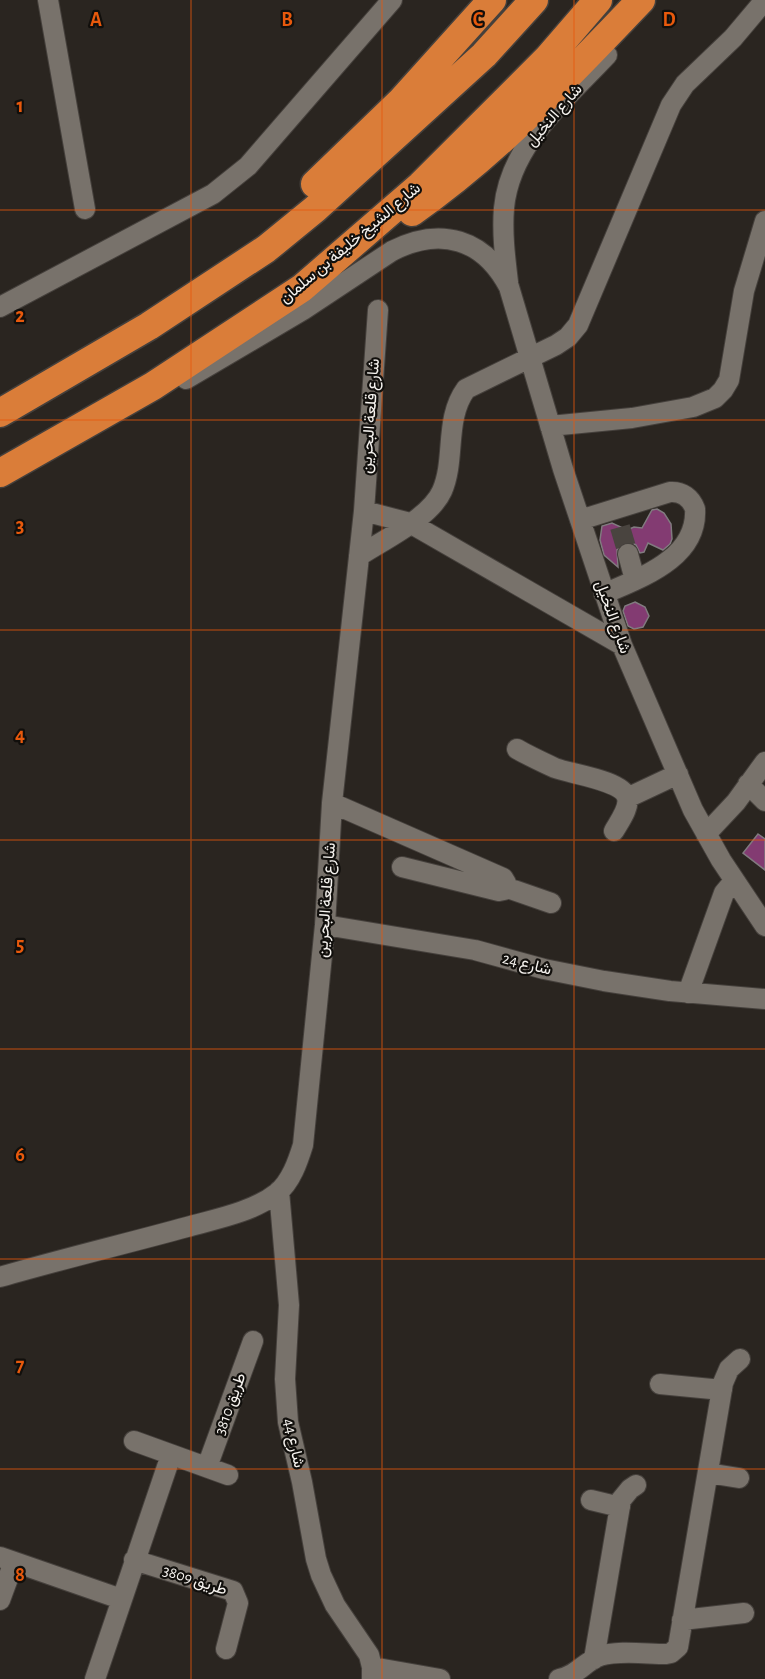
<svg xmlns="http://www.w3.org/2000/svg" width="765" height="1679" font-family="'Alegreya Sans',Vazirmatn,sans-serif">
	<rect width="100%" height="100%" fill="#2a2520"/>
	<path fill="#833b72" stroke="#817a7f" stroke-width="1.5" d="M657,509l7,4 7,11 1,15 -2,5 -7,6 -15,-7 -4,9 -4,1 -4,-8 -5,-3 -7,1 -7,7 1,17 -14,-12 -4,-15 2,-14 10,-3 15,7 7,-3 8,1 10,-18z
		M635,602l10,5 4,9 -6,11 -9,2 -6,-3 -5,-15 2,-5z
		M758,834l7,5v31l-22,-17z"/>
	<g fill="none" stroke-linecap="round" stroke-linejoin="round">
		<path stroke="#49443f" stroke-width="20" stroke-dasharray="20 10" stroke-linecap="butt" d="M620,527l8,27"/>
		<defs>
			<path id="minor" d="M48,0l37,209
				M508,282c-3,-25 -6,-49 -4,-74 6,-64 62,-109 103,-153
				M0,307l213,-113 35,-28 144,-166
				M186,379l117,-69 89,-59c49,-25 92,-12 117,36l54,182 59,176 71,165 28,50 44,66
				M550,426l82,-8 61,-11 22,-9 8,-8 6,-10 15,-89 21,-70
				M364,511l46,12 212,122
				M580,520l90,-28c12,-1 21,6 25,17 3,50 -56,69 -91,85
				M628,554l7,26
				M359,556c24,-16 71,-38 83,-65 14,-32 2,-72 24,-102l90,-44 12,-8 10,-12 93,-220 14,-21 48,-46 32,-38
				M517,749c12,7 25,13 38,19 16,6 66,12 72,29 3,11 -8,25 -13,34
				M748,784l17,17
				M627,798l51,-24
				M332,803l171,75 3,5 -2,7 -5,1 -97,-24
				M706,834l30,-32 29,-40
				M505,887l46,16
				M325,925l150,25 69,19 60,12 66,10 95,8
				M688,993l36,-100 5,-6 8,-3
				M279,1191l10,114 -4,74 3,43 14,60 14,77 5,16 14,30 34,50 3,12v12
				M0,1277c62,-18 125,-33 187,-50 29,-8 66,-15 90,-34 14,-11 21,-32 26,-48l22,-220 7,-122 32,-292 14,-201
				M660,1384l62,6
				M134,1441l94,34
				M207,1467l46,-126
				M708,1473l31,5
				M591,1500l29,7
				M0,1557l121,42
				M134,1560l99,31 5,12 -12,46
				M0,1600l14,-38
				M682,1620l62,-7
				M594,1659l27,-159 9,-11 6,-4
				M372,1667l68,12
				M95,1679l76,-224
				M559,1679c19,-4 25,-17 41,-23 17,-6 47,-2 66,-2l5,-1 7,-6 45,-264 6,-14 11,-10"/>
			<path id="highway" d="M315,184l86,-83 91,-101
				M412,212c86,-60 157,-137 229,-212
				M0,413l149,-87 117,-77 49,-40 169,-154 50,-55
				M0,473l153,-87 149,-98 119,-103 127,-127 50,-58"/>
		</defs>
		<use href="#minor" stroke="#45403c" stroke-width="22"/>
		<use href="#highway" stroke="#45403c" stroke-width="31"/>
		<use href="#minor" stroke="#78726b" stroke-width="20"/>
		<use href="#highway" stroke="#da7d39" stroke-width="28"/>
	</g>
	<path fill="none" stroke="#e8590c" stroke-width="1.5" stroke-opacity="0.55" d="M191,0v1679M382,0v1679M574,0v1679M0,210h765M0,420h765M0,630h765M0,840h765M0,1049h765M0,1259h765M0,1469h765"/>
	<g text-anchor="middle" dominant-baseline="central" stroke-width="4.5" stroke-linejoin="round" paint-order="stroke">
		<g font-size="16" fill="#f6f3ef" stroke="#110f0c">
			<text transform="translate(554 115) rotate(-49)">شارع النخيل</text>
			<text transform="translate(350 243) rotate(-40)">شارع الشيخ خليفة بن سلمان</text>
			<text transform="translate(370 416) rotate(-86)">شارع قلعة البحرين</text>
			<text transform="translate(613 617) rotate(70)">شارع النخيل</text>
			<text transform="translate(326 900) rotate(-86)">شارع قلعة البحرين</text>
			<text transform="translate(527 964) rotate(14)">شارع 24</text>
			<text transform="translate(230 1404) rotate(-70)">طريق 3810</text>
			<text transform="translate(294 1443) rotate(77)">شارع 44</text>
			<text transform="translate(195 1580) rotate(18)">طريق 3809</text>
		</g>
	</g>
	<g font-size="20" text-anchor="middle" font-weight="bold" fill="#e8590c" stroke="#110f0c" stroke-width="4.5" stroke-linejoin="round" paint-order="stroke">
		<text x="96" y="26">A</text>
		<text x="287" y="26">B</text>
		<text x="478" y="26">C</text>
		<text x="669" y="26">D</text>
		<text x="20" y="112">1</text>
		<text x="20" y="322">2</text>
		<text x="20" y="532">3</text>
		<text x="20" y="741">4</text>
		<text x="20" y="951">5</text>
		<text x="20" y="1161">6</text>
		<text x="20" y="1371">7</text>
		<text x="20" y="1581">8</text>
	</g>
</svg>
